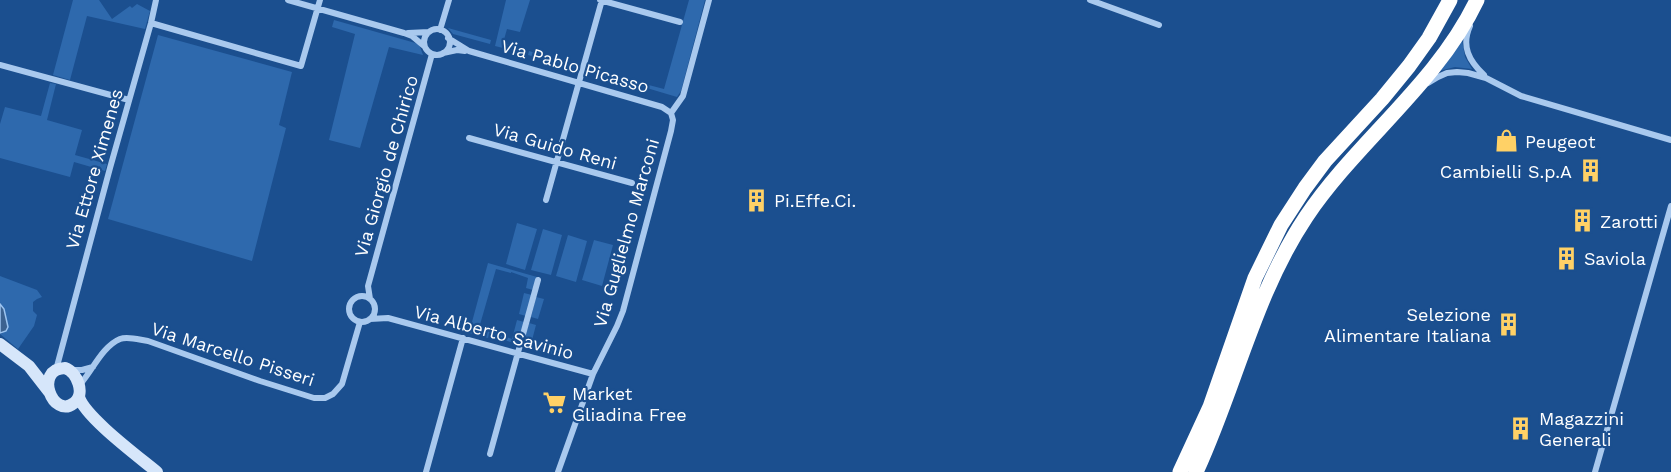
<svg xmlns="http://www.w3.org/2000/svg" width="1671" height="472" font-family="'Work Sans',sans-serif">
	<rect width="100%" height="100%" fill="#1b4f8f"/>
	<path fill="#2e69ad" d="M73,0h26l13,19 18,-13 2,2 5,-4 13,7 -5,18 -58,-13 -17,64 -17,-5z
		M506,0h24l-10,32 -13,-3 -4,14 24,7 -1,4 -31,-8z
		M689,0h16l-24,91 -4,6 -37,-11 1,-3 23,6z
		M334,20l85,24 4,11 -34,-8 -29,101 -31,-8 26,-106 -23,-7z
		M448,28l43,12 -1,4 -37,-10z
		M158,35l134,37 -13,53 7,3 -34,133 -144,-42z
		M1462,40l3,17 7,12 -17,-2 -16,4z
		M529,51l49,14 -2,3 -48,-13z
		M589,68l49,14 -1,4 -48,-14z
		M50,83l6,1 -9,36 35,10 -7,25 32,9 -2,7 -31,-9 -4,15 -70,-19v-34l5,-17 36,9z
		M517,223l20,6 -12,41 -19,-6z
		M543,229l19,6 -11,40 -20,-5z
		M568,235l19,6 -11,41 -20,-6z
		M594,240l19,5 -11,41 -20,-6z
		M488,263l49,14 -4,13 -7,-2 2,-10 -17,-6v1l-15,-4 -19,66 -8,-2z
		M0,276l37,14 5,7 -5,2 -4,3v9l4,4 -3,11 -16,23 -18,-15 3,-1 4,-11c-2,-7 -5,-14 -7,-20 0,-7 0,-18 0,-26z
		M524,293l8,2 -6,21 -7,-2z
		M536,297l8,2 -6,20 -7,-2z
		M517,320l7,2 -6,22 -29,-8 -1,2 -4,-1 3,-6 25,8z
		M529,323l7,2 -5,19 25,6 -1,6 -3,-1v-1l-29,-8z"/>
	<path fill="#3c6290" stroke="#9cc4f0" stroke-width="1.5" d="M0,304l4,5 4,18 -2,4 -6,2z"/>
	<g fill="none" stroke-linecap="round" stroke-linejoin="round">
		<path stroke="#a9c9ee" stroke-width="6" d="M288,0l116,33 8,3 12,10
			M600,0l80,22
			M1090,0l69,25
			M151,23l150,43 19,-66
			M1470,26c-9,20 -1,35 14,49
			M424 42a13 13 0 1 1 26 0a13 13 0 1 1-26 0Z
			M440,30l9,-30
			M408,33l21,-1
			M448,38l21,13 193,56 9,6
			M443,53l14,-3 8,1
			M0,65l129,35
			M1428,83l10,-6 9,-4 10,-1 11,1 18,5 35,18 150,44
			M469,138l163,45
			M546,200l56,-200
			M349 309a13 13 0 1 1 26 0a13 13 0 1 1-26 0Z
			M370,299l-2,-13 64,-232
			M370,319l18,-1 205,56
			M56,370l54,-202 41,-145 5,-23
			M71,370h11l11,-3
			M80,387l2,-5c11,-13 21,-36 38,-43 8,-3 20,1 28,2l112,40 54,17h11l8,-4 9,-10 18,-62
			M490,454l48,-174
			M426,472l37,-134
			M558,472l35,-98 24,-48 6,-15 48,-180 2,-11 -2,-7 12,-17 26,-96
			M1595,472l76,-266"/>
		<path stroke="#d6e6fa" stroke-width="12" d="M0,344l29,22 21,27
			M65,368c12,4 21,26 9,35 -21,17 -41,-34 -9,-35z
			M79,397c6,20 60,60 78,75"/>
		<path stroke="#fff" stroke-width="15" d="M1180,472l30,-65 45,-129 26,-53 24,-37 20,-27 57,-62 27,-33 20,-28 21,-38
			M1196,472c39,-84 58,-177 110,-255 51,-76 131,-133 171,-217"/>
	</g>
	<defs>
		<symbol id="shop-bare" viewBox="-9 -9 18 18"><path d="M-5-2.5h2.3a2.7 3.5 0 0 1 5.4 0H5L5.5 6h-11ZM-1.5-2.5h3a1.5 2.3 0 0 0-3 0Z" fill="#ffd166" stroke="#1b4f8f" stroke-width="2.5" paint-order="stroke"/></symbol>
		<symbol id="building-bare" viewBox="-9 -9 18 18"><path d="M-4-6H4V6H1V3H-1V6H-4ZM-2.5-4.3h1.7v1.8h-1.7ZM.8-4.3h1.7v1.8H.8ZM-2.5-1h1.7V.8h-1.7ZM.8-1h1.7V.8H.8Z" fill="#ffd166" stroke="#1b4f8f" stroke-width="2.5" paint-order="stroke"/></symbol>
		<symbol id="supermarket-bare" viewBox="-9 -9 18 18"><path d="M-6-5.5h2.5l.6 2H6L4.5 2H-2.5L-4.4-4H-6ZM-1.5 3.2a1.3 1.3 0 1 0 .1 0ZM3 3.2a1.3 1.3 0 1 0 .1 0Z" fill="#ffd166" stroke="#1b4f8f" stroke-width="2.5" paint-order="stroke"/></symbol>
	</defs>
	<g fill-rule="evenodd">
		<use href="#shop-bare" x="1490" y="124" width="33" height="33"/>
		<use href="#building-bare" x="1574" y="154" width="33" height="33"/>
		<use href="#building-bare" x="740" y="184" width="33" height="33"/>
		<use href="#building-bare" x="1566" y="204" width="33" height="33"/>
		<use href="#building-bare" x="1550" y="242" width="33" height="33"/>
		<use href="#building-bare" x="1492" y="308" width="33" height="33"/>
		<use href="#supermarket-bare" x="538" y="386" width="33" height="33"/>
		<use href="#building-bare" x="1504" y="412" width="33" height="33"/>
	</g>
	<g text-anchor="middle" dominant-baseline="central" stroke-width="4.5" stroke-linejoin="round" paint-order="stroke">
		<g font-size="18" fill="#fff" stroke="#1b4f8f">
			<text transform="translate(575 66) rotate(16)">Via Pablo Picasso</text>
			<text transform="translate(555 146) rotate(16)">Via Guido Reni</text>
			<text transform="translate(386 166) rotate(-74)">Via Giorgio de Chirico</text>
			<text transform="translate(94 169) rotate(-74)">Via Ettore Ximenes</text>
			<text transform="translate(626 233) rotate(-74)">Via Guglielmo Marconi</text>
			<text transform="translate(494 332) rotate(15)">Via Alberto Savinio</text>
			<text transform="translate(233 354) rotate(18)">Via Marcello Pisseri</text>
		</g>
		<g font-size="18" fill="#fff" stroke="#1b4f8f" text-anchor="start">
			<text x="1525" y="141">Peugeot</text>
			<text x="1572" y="171" text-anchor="end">Cambielli S.p.A</text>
			<text x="774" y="200">Pi.Effe.Ci.</text>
			<text x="1600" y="221">Zarotti</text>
			<text x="1584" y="258">Saviola</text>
			<text x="1491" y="314" text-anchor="end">Selezione<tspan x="1491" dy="21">Alimentare Italiana</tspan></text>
			<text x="572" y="393">Market<tspan x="572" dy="21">Gliadina Free</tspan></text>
			<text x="1539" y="418">Magazzini<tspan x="1539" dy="21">Generali</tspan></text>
		</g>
	</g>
</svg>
